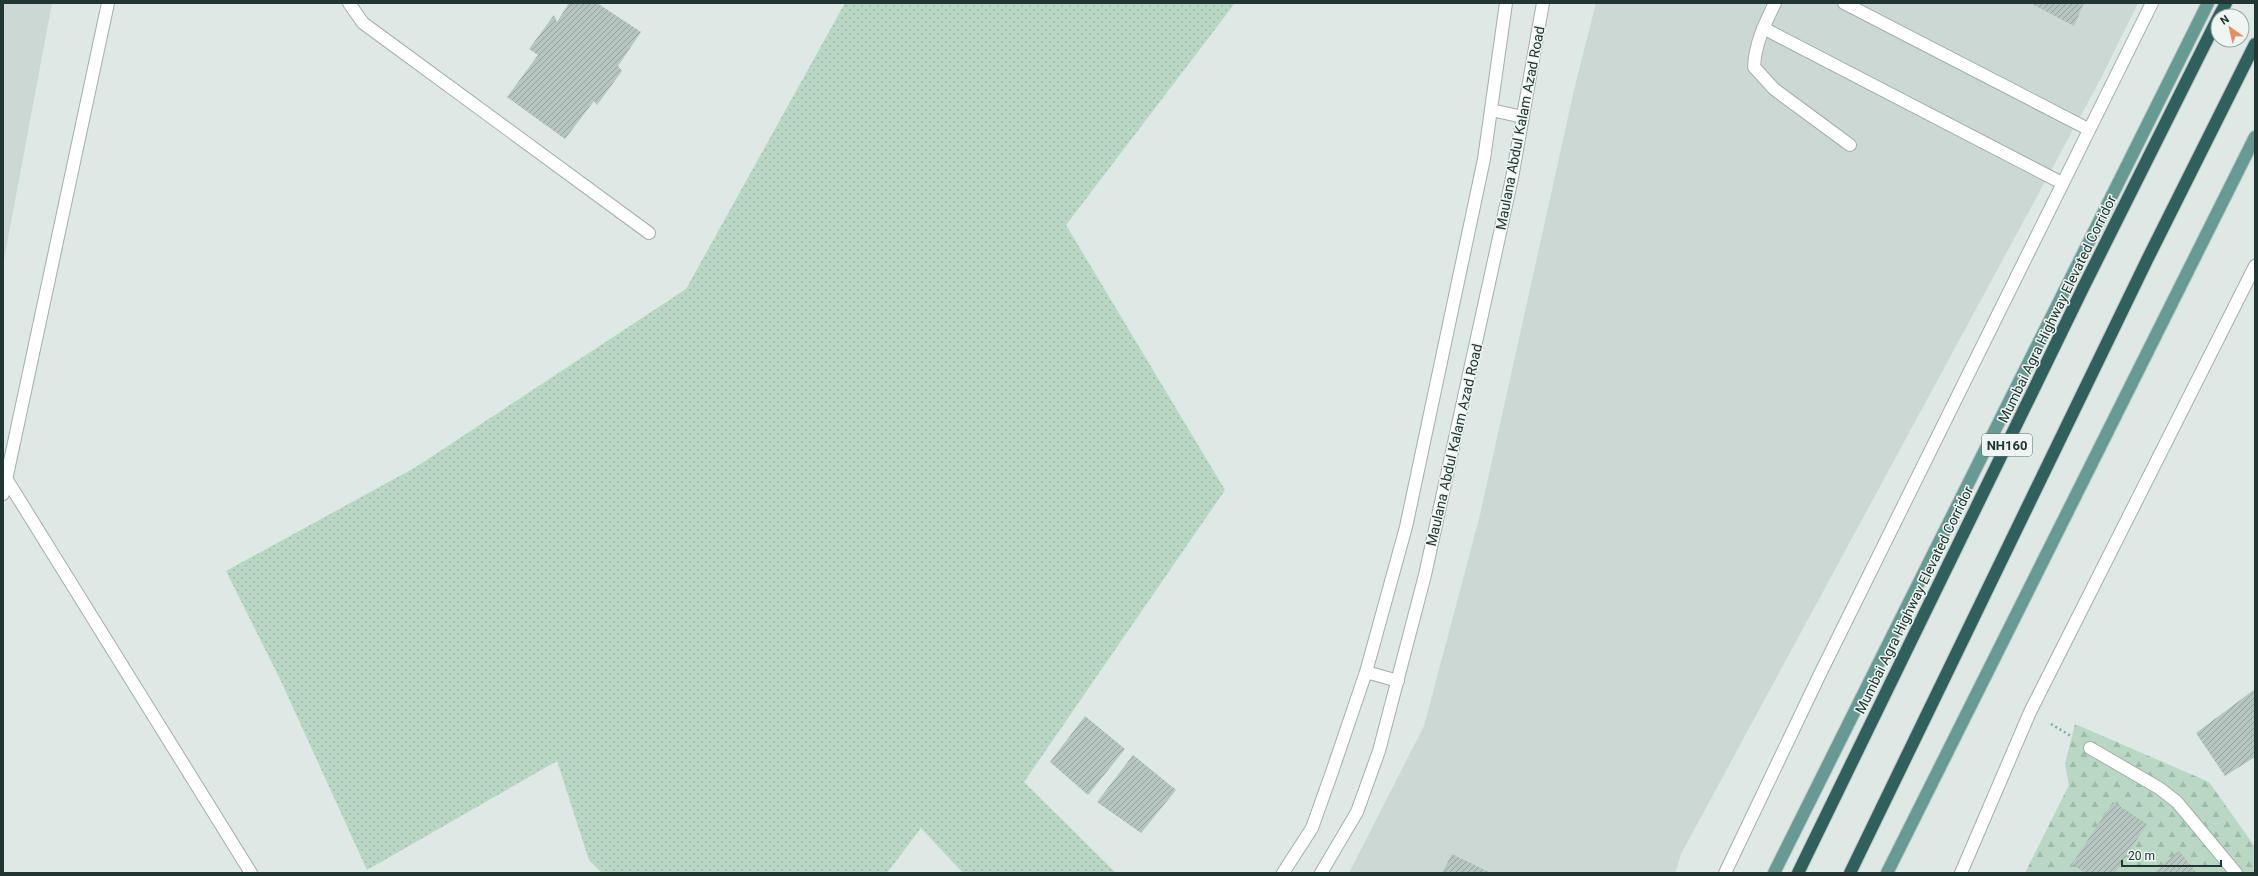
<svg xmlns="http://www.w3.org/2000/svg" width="2258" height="876" font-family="Roboto,sans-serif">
	<defs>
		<pattern id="grass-dots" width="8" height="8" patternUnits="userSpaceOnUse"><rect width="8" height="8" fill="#b8d8c4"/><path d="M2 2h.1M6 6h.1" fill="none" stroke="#9ebaa9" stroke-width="1.8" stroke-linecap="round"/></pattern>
		<pattern id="forest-firs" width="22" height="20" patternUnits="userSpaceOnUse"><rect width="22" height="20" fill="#b8d8c4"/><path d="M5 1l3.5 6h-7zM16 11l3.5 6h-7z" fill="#9ebaa9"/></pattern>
		<pattern id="building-hatch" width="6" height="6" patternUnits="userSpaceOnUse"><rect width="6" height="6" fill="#b7c5c1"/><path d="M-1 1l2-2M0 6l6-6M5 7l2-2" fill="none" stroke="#94a19d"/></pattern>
	</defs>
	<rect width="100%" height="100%" fill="#dee8e5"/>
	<path fill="#ccd8d4" d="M3,3h49l-49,262z
		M1596,3h542l-38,77 -419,774 -6,19h-326l75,-147 56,-211 94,-425z"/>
	<path fill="url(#grass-dots)" d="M845,3h390l-169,222 159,265 -201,292 92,91h-153l-42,-45 -34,45h-285l-13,-13 -32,-99 -190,109 -87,-191 -54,-108 190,-104 270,-178z"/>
	<path fill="url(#forest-firs)" d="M2075,724l134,58 46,65v26h-230l44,-88 -4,-21z"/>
	<path fill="url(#building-hatch)" d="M569,3h28l44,29 -23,34 4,5 -25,34 -3,-4 -29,38 -58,-42 31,-42 -9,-6 25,-34 3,7z
		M2030,3h54l-10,23z
		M2255,689v68l-30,19 -29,-43z
		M1085,716l40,33 -37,46 -38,-33z
		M1133,755l43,35 -35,43 -44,-31z
		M2113,802l34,22 -32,49h-30l-13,-9z
		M2179,851l18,22h-44z
		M1452,854l39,19h-49z"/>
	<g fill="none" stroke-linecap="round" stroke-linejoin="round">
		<defs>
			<path id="service" d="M1775,3c-10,20 -20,41 -21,64l20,22 76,56
				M1844,3l244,126
				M1763,28l299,155"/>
			<path id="minor" d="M349,3l14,20 286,210
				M7,480l244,393
				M3,494l105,-491
				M2090,748l69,40 18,14 59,71"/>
			<path id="tertiary" d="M1491,110l32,7
				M1366,672l32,9
				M1283,873l29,-45 20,-56 34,-100 40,-145 78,-368 22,-156
				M1321,873l36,-61 22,-61 46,-176 87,-397 31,-175
				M1725,873l95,-199 332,-671
				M1961,873l69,-161 225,-446"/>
			<path id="primary" d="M1774,873l434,-870
				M1887,873l368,-736"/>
			<path id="motorway" d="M2219,16l7,-13
				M1798,873l285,-585 135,-270
				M1850,873l298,-615 107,-214"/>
		</defs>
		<use href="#service" stroke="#a2afac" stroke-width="14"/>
		<use href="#minor" stroke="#a2afac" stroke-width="14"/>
		<use href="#tertiary" stroke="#a2afac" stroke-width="14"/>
		<use href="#primary" stroke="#bcc3c2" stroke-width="14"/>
		<use href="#motorway" stroke="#bcc3c2" stroke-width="14"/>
		<path stroke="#81a9a1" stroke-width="2.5" stroke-dasharray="2 3" stroke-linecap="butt" d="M2051,724l20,12"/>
		<use href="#service" stroke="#fff" stroke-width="12"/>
		<use href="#minor" stroke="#fff" stroke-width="12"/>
		<use href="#tertiary" stroke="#fff" stroke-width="12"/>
		<use href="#primary" stroke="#669a93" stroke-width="12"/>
		<use href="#motorway" stroke="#2f605b" stroke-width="12"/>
	</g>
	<g text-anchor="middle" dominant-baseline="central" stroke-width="3" stroke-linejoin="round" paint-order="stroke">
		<rect fill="#eef5f2" stroke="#5e6f6c" stroke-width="1" x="1982" y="434" width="50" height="22" rx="3"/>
		<g font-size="13" font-weight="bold" fill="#213633">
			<text x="2007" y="445">NH160</text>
		</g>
		<g font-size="14" fill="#213633" stroke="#eef5f2">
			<text transform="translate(1520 128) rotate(-79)">Maulana Abdul Kalam Azad Road</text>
			<text transform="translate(2057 309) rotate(-64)">Mumbai Agra Highway Elevated Corridor</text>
			<text transform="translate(1454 445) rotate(-77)">Maulana Abdul Kalam Azad Road</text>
			<text transform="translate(1914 600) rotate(-64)">Mumbai Agra Highway Elevated Corridor</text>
		</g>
	</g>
	<rect width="2258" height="876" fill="none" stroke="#213633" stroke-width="8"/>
	<g transform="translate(2230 28) rotate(326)"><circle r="19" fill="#eef5f2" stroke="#9ca9a6"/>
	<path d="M0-3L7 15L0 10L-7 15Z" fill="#e68f5f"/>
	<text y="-6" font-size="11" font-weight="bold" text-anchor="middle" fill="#213633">N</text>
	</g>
	<path d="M2122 860v6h99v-6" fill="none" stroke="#213633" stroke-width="2"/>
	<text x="2128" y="860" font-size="12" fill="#213633" stroke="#eef5f2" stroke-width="3" paint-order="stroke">20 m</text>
</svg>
